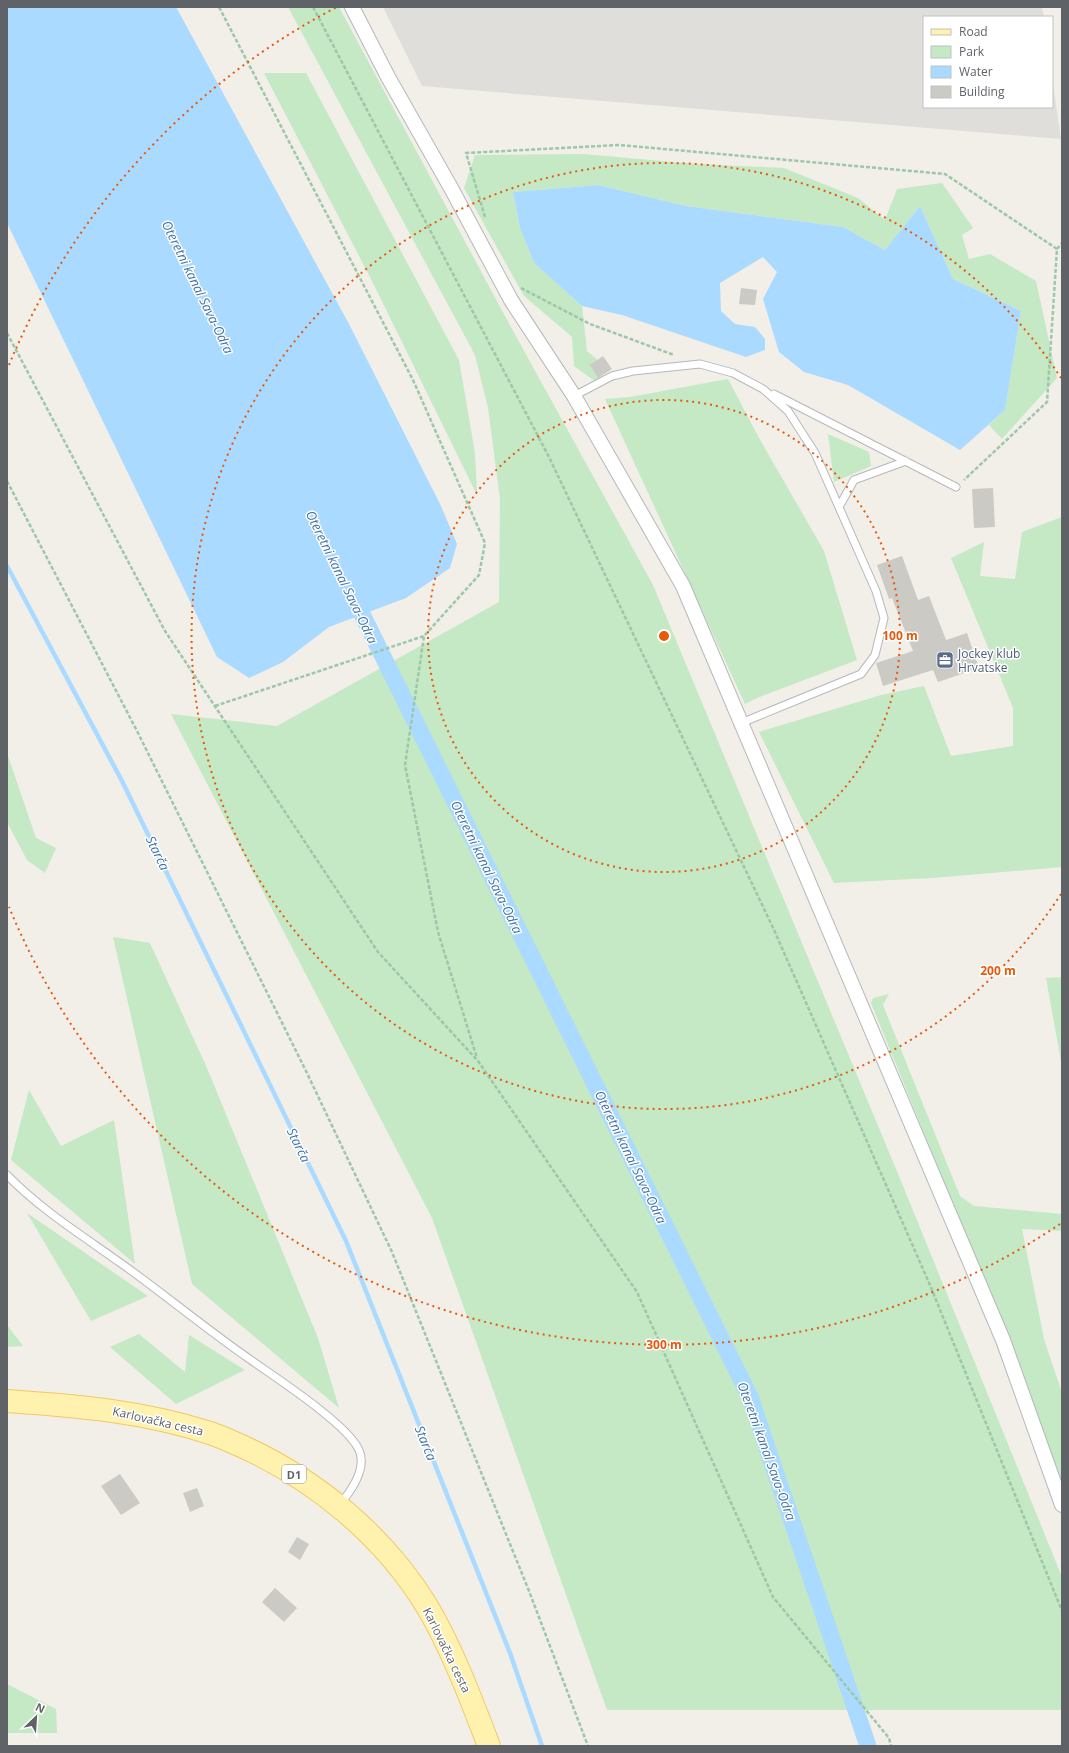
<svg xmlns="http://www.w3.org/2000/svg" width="1069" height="1753" font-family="'Open Sans',sans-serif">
	<rect width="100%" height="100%" fill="#f1efe8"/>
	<path fill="#e0deda" d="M383,7h659l2,10h-120v90h128v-30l9,62 -639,-53z"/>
	<path fill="#c5e8c5" d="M288,7h51l167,311 147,267 248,596 161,396v133h-455l-175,-492 -261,-504 106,12 222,-124 1,-103 -12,-91 -13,-53z
		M264,73h42l153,287 16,93 2,42 -105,-214z
		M583,154l114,10 87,4 74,30 27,22 12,-31 45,-6 31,45 -11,7 7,24 21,-5 46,27 21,97 -55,61 -13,-14 16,-15 16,-99 -68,-32 -33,-73 -35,44 -42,-23 -157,-21 -88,-21 -85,7 7,36 14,35 48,43 5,45 20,17 -11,14 -22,-16 -2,-29 -48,-41 -60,-108 11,-33z
		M728,379l31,59 65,113 33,109 -100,38 -12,6 -140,-305 25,-2z
		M828,434l41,18 2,14 -37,16z
		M1062,517v350l-130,11 -98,5 -75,-151 122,-37 43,-9 27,70 62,-10v-38l-62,-150 33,-16 -4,34 35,3 7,-47z
		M7,753l29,85 20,10 -11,25 -18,-13 -20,-38z
		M113,937l37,6 57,125 111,270 21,70 -147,-124z
		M1062,977v90l-16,-89z
		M889,994l-6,11 77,191 14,10 88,8v17l-40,-2 22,110 18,54v90l-101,-259 -90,-221 2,-5z
		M29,1090l32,56 53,-26 21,144 -124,-104z
		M27,1213l121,83 -57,25z
		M7,1325l16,21 -16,1z
		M139,1334l46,38 4,-37 56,35 -69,34 -66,-57z
		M7,1684l49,25 1,24h-50z"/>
	<path fill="#aadaff" d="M7,7h169l173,317 92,182 16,38 -7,24 -44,30 -77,29 -46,35 -34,16 -32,-21 -210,-434z
		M598,185l88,21 157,21 42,23 35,-44 33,73 68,32 -16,99 -45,40 -112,-65 -44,-13 -25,-20 -16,-53 14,-27 -14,-15 -43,26 1,28 14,13 20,3 10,12v11l-19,7 -124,-42 -40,-9 -48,-43 -14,-35 -7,-36z"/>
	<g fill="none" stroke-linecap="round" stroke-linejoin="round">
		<path stroke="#aadaff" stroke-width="4.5" d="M7,566l115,215 224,460 164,412 32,93"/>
		<path stroke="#aadaff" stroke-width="17" d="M352,594l398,803 118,349"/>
	</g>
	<path fill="#cccac5" d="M741,288l16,2 -2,15 -16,-1z
		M603,356l9,13 -14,9 -8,-13z
		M993,488l2,39 -21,1 -2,-39z
		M902,556l16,44 11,-4 17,44 21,-7 12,35 -41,14 -5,-12 -50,16 -7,-23 37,-12 -21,-53 -3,1 -12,-34z
		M120,1474l20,29 -19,12 -20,-29z
		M197,1488l7,18 -14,6 -7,-19z
		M297,1537l12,7 -9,16 -12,-8z
		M275,1588l22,20 -13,14 -22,-20z"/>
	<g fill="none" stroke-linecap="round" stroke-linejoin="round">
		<defs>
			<path id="lane" d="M774,394l182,93
				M574,396l38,-20 21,-5 67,-7 33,9 30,16 25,22 27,42 61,138 8,27 -9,37 -14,19 -120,49
				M839,507l15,-27 52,-19
				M7,1175c34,35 76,61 115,89 42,30 83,64 126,94 25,18 100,66 111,92 8,18 -8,41 -19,54"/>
			<path id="street" d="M352,7l36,70 63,111 60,112 63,96 109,190 320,754 59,165"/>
			<path id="primary" d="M7,1401c71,5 135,10 203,32 9,3 18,7 27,11 77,34 147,91 191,164 25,43 43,91 61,138"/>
		</defs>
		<use href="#lane" stroke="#b5b8bc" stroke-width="9"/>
		<use href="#street" stroke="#b5b8bc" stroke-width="16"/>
		<use href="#primary" stroke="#f2c960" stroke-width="24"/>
		<path stroke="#9cc7a9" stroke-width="2.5" stroke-dasharray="4 2" stroke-linecap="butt" d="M219,7l194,373 72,163 -6,32 -55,61 -19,129 33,167 39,126
			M313,7l236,450 226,475 155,353 132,326
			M485,217l-19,-64 153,-8 326,29 112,75 -10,153 -83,78
			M1057,249l5,-6
			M521,288l69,36 84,31
			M7,333l158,298 213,321 100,109 159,231 136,305 116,141 2,8
			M7,481l130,250 169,340 86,181 137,339 59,155
			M215,706l209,-70"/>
		<use href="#lane" stroke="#fff" stroke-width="7"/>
		<use href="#street" stroke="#fff" stroke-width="14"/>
		<use href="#primary" stroke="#fff2af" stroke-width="22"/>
	</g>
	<g fill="none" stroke="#e8590c" stroke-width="2" stroke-dasharray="2 4">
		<circle cx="664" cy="636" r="236"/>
		<path d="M1061 894A473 473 0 1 1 1061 378"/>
		<path d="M1060 1224A709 709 0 0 1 9 907M9 365A709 709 0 0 1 337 7"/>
	</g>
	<defs>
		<symbol id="office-square" viewBox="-11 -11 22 22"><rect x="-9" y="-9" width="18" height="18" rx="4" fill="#5c6f8a" stroke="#fff"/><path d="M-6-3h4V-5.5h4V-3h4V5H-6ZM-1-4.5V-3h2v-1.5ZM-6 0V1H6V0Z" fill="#fff"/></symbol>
	</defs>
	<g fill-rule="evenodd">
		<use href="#office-square" x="935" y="650" width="20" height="20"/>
	</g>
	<g text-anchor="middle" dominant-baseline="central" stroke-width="3" stroke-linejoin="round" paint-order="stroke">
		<rect fill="#fff" stroke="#8f9295" stroke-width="1" x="282" y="1465" width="24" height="18" rx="3"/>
		<g font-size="11" font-weight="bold" fill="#5f6368">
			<text x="294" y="1474">D1</text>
		</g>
		<g font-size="12" fill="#4e5e75" stroke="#fff" text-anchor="start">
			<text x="958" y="653">Jockey klub<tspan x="958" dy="14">Hrvatske</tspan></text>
		</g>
		<g font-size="12" fill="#5f6368" stroke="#fff">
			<text transform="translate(158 1421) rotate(13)">Karlovačka cesta</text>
			<text transform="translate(447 1650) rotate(64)">Karlovačka cesta</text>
		</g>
		<g font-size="13" font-style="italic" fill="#4174aa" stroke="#fff">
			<text transform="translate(198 287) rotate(64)">Oteretni kanal Sava-Odra</text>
			<text transform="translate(342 577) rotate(64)">Oteretni kanal Sava-Odra</text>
			<text transform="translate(158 853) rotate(64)">Starča</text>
			<text transform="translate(487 867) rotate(64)">Oteretni kanal Sava-Odra</text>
			<text transform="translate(299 1145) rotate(64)">Starča</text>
			<text transform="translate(631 1157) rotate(64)">Oteretni kanal Sava-Odra</text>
			<text transform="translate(426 1443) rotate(68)">Starča</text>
			<text transform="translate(767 1451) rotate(70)">Oteretni kanal Sava-Odra</text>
		</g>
	</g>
	<circle cx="664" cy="636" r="6" fill="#e8590c" stroke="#fff" stroke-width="2"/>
	<g font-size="12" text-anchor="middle" font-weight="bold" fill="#e8590c" stroke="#fff" stroke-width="3" stroke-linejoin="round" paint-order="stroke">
		<text x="900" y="640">100 m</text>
		<text x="998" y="975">200 m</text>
		<text x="664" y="1349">300 m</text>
	</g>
	<rect width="1069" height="1753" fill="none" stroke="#5f6368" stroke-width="16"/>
	<rect x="923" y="16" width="130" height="92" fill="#ffffff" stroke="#bfc1c3"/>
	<rect x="931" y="29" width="20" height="6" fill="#fff2af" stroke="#bfc1c3"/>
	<text x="959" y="36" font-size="12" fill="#5f6368">Road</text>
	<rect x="931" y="46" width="20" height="12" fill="#c5e8c5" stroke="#bfc1c3"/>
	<text x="959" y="56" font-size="12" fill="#5f6368">Park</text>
	<rect x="931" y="66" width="20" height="12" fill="#aadaff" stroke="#bfc1c3"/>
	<text x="959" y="76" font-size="12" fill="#5f6368">Water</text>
	<rect x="931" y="86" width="20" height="12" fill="#cccac5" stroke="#bfc1c3"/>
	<text x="959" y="96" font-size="12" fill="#5f6368">Building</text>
	<g transform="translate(36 1717) rotate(25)" stroke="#ffffff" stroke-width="3" paint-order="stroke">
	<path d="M0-3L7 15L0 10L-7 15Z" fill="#5f6368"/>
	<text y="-6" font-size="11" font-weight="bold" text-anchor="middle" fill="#5f6368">N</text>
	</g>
</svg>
